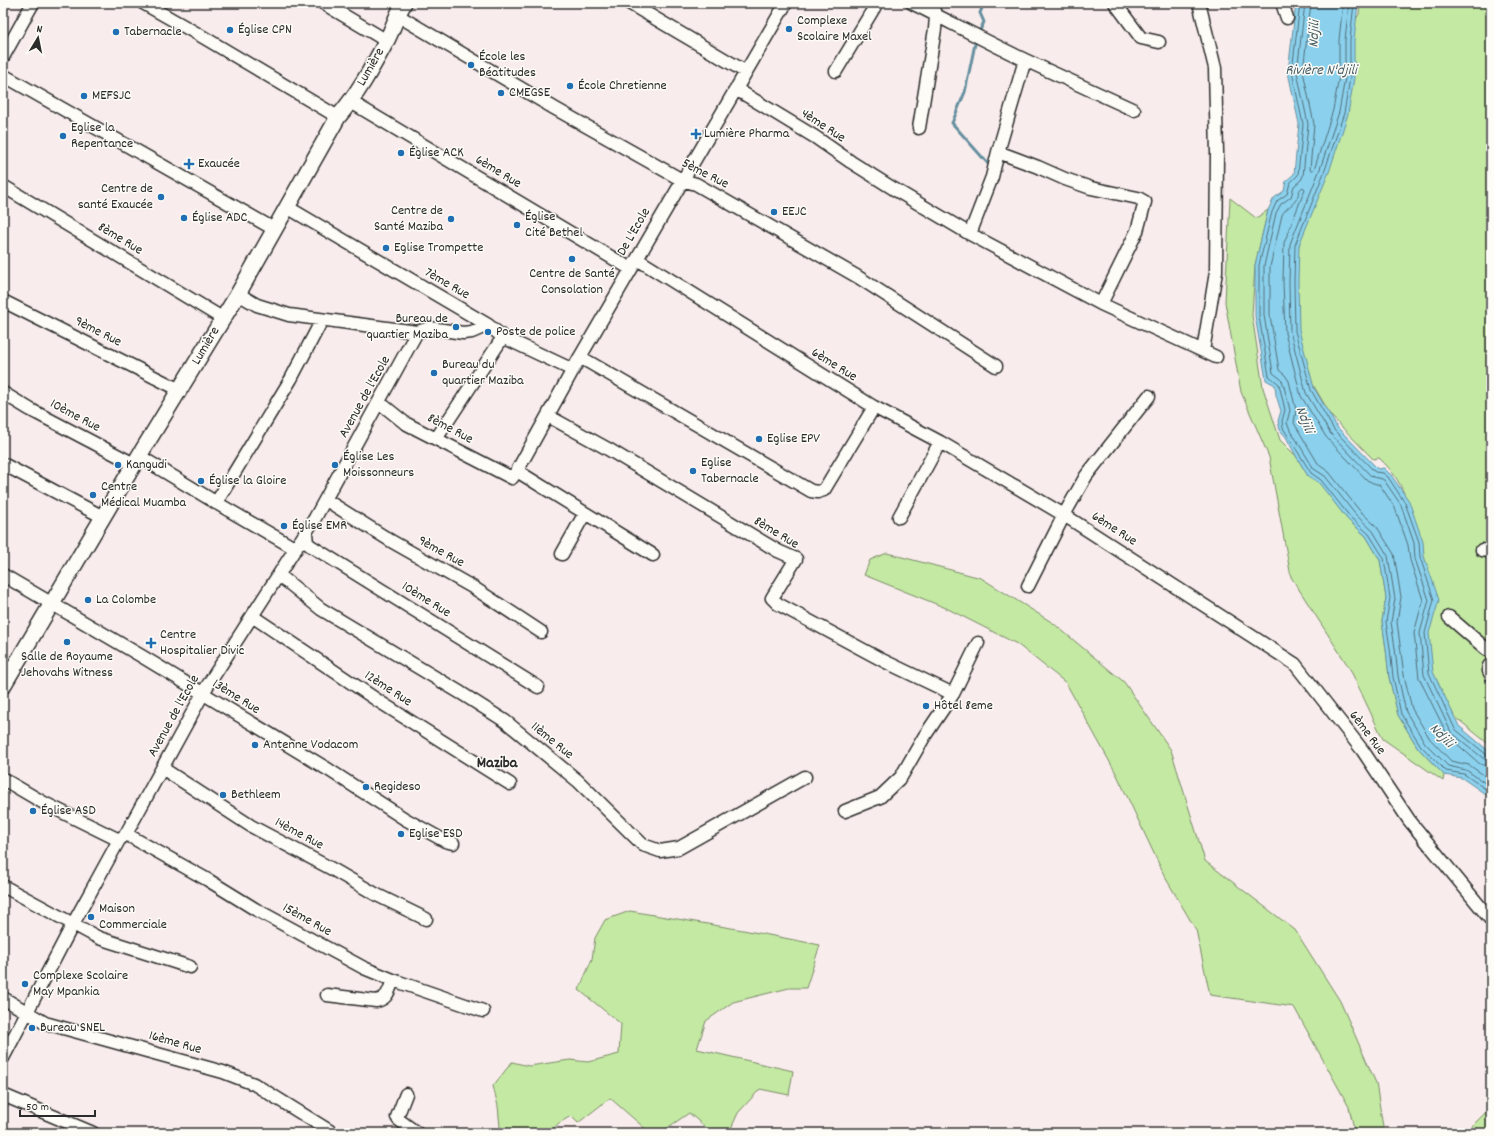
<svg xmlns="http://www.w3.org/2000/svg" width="1494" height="1136" font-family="Dekko,sans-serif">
	<rect width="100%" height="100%" fill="#f9ecec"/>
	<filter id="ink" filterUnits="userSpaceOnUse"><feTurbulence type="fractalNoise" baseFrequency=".025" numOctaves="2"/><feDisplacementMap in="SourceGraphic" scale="8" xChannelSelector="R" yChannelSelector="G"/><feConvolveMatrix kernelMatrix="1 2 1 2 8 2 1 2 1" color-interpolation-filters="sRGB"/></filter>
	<g filter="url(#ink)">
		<path fill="#c4e9a3" stroke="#788a67" d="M1360,3h131v743l-37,-30 -27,-55 -19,-156c-5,-18 -15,-35 -29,-47l-6,1 -41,-42 -23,-39 -15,-58 -1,-49 56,-240 10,-17z
			M1230,198l26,20 12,-8 -13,55 -3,50 11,73 17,52 16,16 12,20 11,6 29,38 18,16 14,24 6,38 -4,23 4,28 3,28 9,38 20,33 26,27 -1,6 -60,-42 -33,-70 -59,-92 -22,-120 -28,-65 -16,-90z
			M887,553l94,25 72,45 71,59 47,68 34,111 90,69 45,71 36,82 8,50h-29l-6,-26 -55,-100 -84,-12 -14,-65 -31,-53 -48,-102 -51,-92 -49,-39 -71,-36 -82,-33 6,-15z
			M630,911l113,19 77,15 -14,43h-17l-56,14 -27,19 -9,28 96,22 -4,24 -29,-6 -22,24 -9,20h-17l-23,-20 -29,20h-10l-40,-35 -32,25 -7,-7 -12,7 -10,10h-45l-4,-6 -2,-21 -5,-20 19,-24 17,4 41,-6 18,2 31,-8 2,-30 -42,-34 13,-31 3,-21 10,-18z
			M1491,1107v26h-32l12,-6z"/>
		<path fill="#8bd1ed" stroke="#658f9f" d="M1296,3h62l-4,38v37l-6,36 -19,58 -30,73 -1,37 1,48 15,58 23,39 41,42 6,-1 7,7 18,26 14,41 1,14 15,44 -10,33 4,39 26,54 32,27v45l-29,-20 -18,-3 -26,-27 -20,-33 -9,-38 -3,-28 -4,-28 4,-23 -6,-38 -14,-24 -18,-16 -29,-37 -11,-7 -12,-20 -10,-19 -6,-7 -2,-9 3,-10 -5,-16 -1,-10 -9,-5 -11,-64v-51l13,-55 6,-12 10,-7 2,-10 8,-7 5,-50 -11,-52z"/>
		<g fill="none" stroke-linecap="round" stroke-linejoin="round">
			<path stroke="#516d79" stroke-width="1" d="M1300,3l-8,69 11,52 -5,51 -8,8 -3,11 -10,7 -5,11 -13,53v51l10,60 10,8 6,26 -3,11 1,7 28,45 10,7 30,38 18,16 15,24 6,40 -4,24 4,26 3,29 8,37 20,32 25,25 18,3 27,19
				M1305,3l-8,69 11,52 -5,52 -2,4 -7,6 -3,11 -10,7 -5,9 -12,53v49l9,58 8,6 2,4 7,27 -3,12 1,4 26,43 11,7 30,38 18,17 15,25 7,43 -4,23 4,26 3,28 8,36 19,31 23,23 18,4 25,17
				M1311,3l-8,68 11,53 -4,45 2,2 3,-4 18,-57 6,-33v-37l4,-37
				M1349,3l-4,37v38l-6,34 -19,57 -30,75 -1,38 1,49 16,62 24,40 41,43c5,3 9,1 13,4l17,25 13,38 1,16 14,41 -9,33 4,42 27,57 33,27 7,2
				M1354,3l-4,37v38l-6,35 -19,57 -30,75 -1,37 1,49 16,59 23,40 41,42 8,1 5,4 17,26 14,39 1,15 14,43 -9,33 4,40 26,56 32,26 4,1
				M1491,767l-11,-3 -32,-28 -29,-58 -5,-45 9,-33 -13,-40 -2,-15 -13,-37 -15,-23 -7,-2 -6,-3 -41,-43 -25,-41 -16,-63 -2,-51 1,-39 21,-54 -2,-2c-5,3 -4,7 -6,11 -4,8 -11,9 -15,17l-12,52v48l9,55 6,5 4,6 7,29 -2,13 25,42 10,7 30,38 18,17 17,27 7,43 -4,25 7,53 8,34 18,30 21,22 18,4 22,15"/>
			<path stroke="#658f9f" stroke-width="3" d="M978,34l6,-12 -4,-9 4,-10
				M976,39l-11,53 -13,31 38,43"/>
			<defs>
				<path id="minor" d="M143,3l60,34 135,80
					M323,3l64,38
					M629,3l117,69
					M912,3c38,19 75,39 113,57
					M1115,3l26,35 18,4
					M1199,3l16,65 2,85 -1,119 -13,79
					M1282,3l5,15
					M397,15l157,93 128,72 14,4 162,93 138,89
					M3,57l30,-54
					M836,71l41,-68
					M3,75l271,154
					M736,89l79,48 36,25 43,27 76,45 131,70 115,53
					M351,102l280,167
					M919,128l16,-99 1,-13 -4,-10 1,-3
					M998,152l40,15 27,12 26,9 47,10 7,4 -8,29 -36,73
					M3,186l219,132
					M287,207l201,118 15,12 70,33
					M970,234l22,-57 6,-25 27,-92 109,50
					M637,259l237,148 66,35 124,73 231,149 68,87 46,69 82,100
					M238,294l19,11 32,10 128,17 13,-4 33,5 9,-1 16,-7
					M3,301l177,89
					M580,357l231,134 7,1 6,-2 50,-83
					M3,393l28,17 103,54
					M379,402l26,21 107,55 5,-7 63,-114 206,-354
					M548,416l60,33 170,102 18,8 -24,39 6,6 106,57 69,33
					M436,439l67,-102
					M139,456l81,49 76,44
					M3,464l100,53
					M517,471l136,84
					M326,500l65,41 83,47 67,44
					M216,503l75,-124 31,-59
					M899,517l41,-75
					M306,533l1,10 4,3 227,141
					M1482,550l9,2
					M562,554l23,-41
					M3,575l140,82 186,113 76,49 40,22 8,2
					M279,575l42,34 140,84 44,28 73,60 65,64 17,6 19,-3 126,-71
					M1028,586l36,-71 22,-39 63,-80
					M252,616l128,86 130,82
					M1449,617l42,36
					M1491,664l-2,2v5l2,4
					M162,768l89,58 81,43 45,26 49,24
					M3,779l41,24 75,37
					M845,811l35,-14 21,-20 23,-40 29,-43 25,-51
					M126,834l82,46 47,29 109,59 29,12 90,31
					M3,886l96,52 91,29
					M327,995l49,6c12,-2 13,-11 17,-21
					M3,998l42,25 178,49 31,12 79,49
					M3,1058l70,-134 46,-84 7,-6 80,-146 109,-170 102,-186
					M406,1094l-9,23 2,3 18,13
					M3,1095l90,38"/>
				<path id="tertiary" d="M3,686l136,-230 99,-162 100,-177c19,-22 34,-49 48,-75 7,-13 10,-26 18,-39"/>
			</defs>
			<use href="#minor" stroke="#2b2b2b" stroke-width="15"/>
			<use href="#tertiary" stroke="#2b2b2b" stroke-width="18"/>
			<use href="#minor" stroke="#fdfcf7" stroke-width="12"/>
			<use href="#tertiary" stroke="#fdfcf7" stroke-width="15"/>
		</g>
	</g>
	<g fill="#1f6fb2" stroke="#fdfcf7" stroke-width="1.5">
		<circle cx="789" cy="29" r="4"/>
		<circle cx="230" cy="30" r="4"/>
		<circle cx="116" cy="32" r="4"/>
		<circle cx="471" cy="65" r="4"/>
		<circle cx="570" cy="86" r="4"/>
		<circle cx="501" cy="93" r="4"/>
		<circle cx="84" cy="96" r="4"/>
		<path d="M694 128h4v4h4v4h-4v4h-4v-4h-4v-4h4z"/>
		<circle cx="63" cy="136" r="4"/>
		<circle cx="401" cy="153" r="4"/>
		<path d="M187 158h4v4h4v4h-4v4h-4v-4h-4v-4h4z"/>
		<circle cx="161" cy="197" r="4"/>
		<circle cx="774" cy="212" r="4"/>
		<circle cx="184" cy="218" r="4"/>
		<circle cx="451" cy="219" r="4"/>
		<circle cx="517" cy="225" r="4"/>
		<circle cx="386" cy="248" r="4"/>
		<circle cx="572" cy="259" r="4"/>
		<circle cx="456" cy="327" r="4"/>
		<circle cx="488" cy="332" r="4"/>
		<circle cx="434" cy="373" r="4"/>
		<circle cx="759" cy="439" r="4"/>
		<circle cx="118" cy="465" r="4"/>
		<circle cx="335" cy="465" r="4"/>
		<circle cx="693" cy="471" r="4"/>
		<circle cx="201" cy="481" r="4"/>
		<circle cx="93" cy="495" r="4"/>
		<circle cx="284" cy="526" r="4"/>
		<circle cx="88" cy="600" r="4"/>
		<circle cx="67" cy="642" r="4"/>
		<path d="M149 637h4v4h4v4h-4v4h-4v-4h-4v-4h4z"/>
		<circle cx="926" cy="706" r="4"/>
		<circle cx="255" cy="745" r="4"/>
		<circle cx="366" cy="787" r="4"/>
		<circle cx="223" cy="795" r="4"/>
		<circle cx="33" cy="811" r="4"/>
		<circle cx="401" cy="834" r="4"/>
		<circle cx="91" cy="917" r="4"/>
		<circle cx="25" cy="984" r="4"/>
		<circle cx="32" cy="1028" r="4"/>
	</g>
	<g text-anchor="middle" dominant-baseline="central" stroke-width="3" stroke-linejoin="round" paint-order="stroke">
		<g font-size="14" fill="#2b2b2b" stroke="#fdfcf7" text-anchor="start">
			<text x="797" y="21">Complexe<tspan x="797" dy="16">Scolaire Maxel</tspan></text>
			<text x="238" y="30">Église CPN</text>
			<text x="124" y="32">Tabernacle</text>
			<text x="479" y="57">École les<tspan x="479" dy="16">Béatitudes</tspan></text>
			<text x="578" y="86">École Chretienne</text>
			<text x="509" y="93">CMEGSE</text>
			<text x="92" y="96">MEFSJC</text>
			<text x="71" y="128">Eglise la<tspan x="71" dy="16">Repentance</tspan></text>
			<text x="704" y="134">Lumière Pharma</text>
			<text x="409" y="153">Église ACK</text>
			<text x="198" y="164">Exaucée</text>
			<text x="153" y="189" text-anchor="end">Centre de<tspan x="153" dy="16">santé Exaucée</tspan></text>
			<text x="443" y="211" text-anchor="end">Centre de<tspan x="443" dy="16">Santé Maziba</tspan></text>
			<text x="782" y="212">EEJC</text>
			<text x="525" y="217">Église<tspan x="525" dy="16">Cité Bethel</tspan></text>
			<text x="192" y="218">Église ADC</text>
			<text x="394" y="248">Eglise Trompette</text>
			<text x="572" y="274" text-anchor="middle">Centre de Santé<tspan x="572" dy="16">Consolation</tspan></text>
			<text x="448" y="319" text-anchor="end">Bureau de<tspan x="448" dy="16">quartier Maziba</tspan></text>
			<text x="496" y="332">Poste de police</text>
			<text x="442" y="365">Bureau du<tspan x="442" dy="16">quartier Maziba</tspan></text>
			<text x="767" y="439">Eglise EPV</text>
			<text x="343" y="457">Église Les<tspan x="343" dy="16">Moissonneurs</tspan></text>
			<text x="701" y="463">Eglise<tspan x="701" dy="16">Tabernacle</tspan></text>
			<text x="126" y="465">Kangudi</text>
			<text x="209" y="481">Église la Gloire</text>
			<text x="101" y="487">Centre<tspan x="101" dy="16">Médical Muamba</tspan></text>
			<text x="292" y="526">Église EMR</text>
			<text x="96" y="600">La Colombe</text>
			<text x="160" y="635">Centre<tspan x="160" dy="16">Hospitalier Divic</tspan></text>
			<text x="67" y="657" text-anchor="middle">Salle de Royaume<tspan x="67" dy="16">Jehovahs Witness</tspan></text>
			<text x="934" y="706">Hôtel 8eme</text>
			<text x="263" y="745">Antenne Vodacom</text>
			<text x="374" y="787">Regideso</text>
			<text x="231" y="795">Bethleem</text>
			<text x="41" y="811">Église ASD</text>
			<text x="409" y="834">Eglise ESD</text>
			<text x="99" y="909">Maison<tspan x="99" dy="16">Commerciale</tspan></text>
			<text x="33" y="976">Complexe Scolaire<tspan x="33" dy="16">May Mpankia</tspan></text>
			<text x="40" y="1028">Bureau SNEL</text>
		</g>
		<g font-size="14" fill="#2b2b2b" stroke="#fdfcf7">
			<text transform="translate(371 67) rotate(-60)">Lumière</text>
			<text transform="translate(823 126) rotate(33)">4ème Rue</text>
			<text transform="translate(498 172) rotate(31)">6ème Rue</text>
			<text transform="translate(705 174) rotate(27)">5ème Rue</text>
			<text transform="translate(634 232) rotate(-60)">De L'Ecole</text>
			<text transform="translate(120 239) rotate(31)">8ème Rue</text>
			<text transform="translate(447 284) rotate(30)">7ème Rue</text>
			<text transform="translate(98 332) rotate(27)">9ème Rue</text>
			<text transform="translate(206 346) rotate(-59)">Lumière</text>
			<text transform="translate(834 365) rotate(32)">6ème Rue</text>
			<text transform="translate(365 397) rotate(-61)">Avenue de l'Ecole</text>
			<text transform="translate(75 416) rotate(28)">10ème Rue</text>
			<text transform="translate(450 429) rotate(28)">8ème Rue</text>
			<text transform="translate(1114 529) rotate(33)">6ème Rue</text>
			<text transform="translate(776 533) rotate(31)">8ème Rue</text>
			<text transform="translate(441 552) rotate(29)">9ème Rue</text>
			<text transform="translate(426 600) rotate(32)">10ème Rue</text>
			<text transform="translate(388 689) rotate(33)">12ème Rue</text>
			<text transform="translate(236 697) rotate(32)">13ème Rue</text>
			<text transform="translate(174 716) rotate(-61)">Avenue de l'Ecole</text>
			<text transform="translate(1367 733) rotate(53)">6ème Rue</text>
			<text transform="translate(552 741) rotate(39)">11ème Rue</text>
			<text transform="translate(299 834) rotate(28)">14ème Rue</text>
			<text transform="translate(307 920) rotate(29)">15ème Rue</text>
			<text transform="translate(175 1043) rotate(16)">16ème Rue</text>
		</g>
		<g font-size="15" font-style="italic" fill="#485d65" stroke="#fdfcf7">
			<text transform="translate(1315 34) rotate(-88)">Ndjili</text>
			<text x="1321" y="71">Rivière N'djili</text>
			<text transform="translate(1304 420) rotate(69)">Ndjili</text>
			<text transform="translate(1441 736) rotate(45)">Ndjili</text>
		</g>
		<g font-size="16" font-weight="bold" fill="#2b2b2b" stroke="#fdfcf7">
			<text x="497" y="763">Maziba</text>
		</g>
	</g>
	<rect width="1494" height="1136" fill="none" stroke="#fdfcf7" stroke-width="16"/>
	<rect x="8" y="8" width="1478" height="1120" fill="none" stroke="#2b2b2b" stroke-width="1.5" filter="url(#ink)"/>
	<g transform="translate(38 38) rotate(10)" stroke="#fdfcf7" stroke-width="3" paint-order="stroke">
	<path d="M0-3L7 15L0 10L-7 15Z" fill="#2b2b2b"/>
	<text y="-6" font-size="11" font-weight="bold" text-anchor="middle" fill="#2b2b2b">N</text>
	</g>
	<path d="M20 1110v6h75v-6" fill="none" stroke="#2b2b2b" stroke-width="2"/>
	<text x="26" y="1110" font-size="12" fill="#2b2b2b" stroke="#fdfcf7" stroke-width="3" paint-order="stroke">50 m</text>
</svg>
